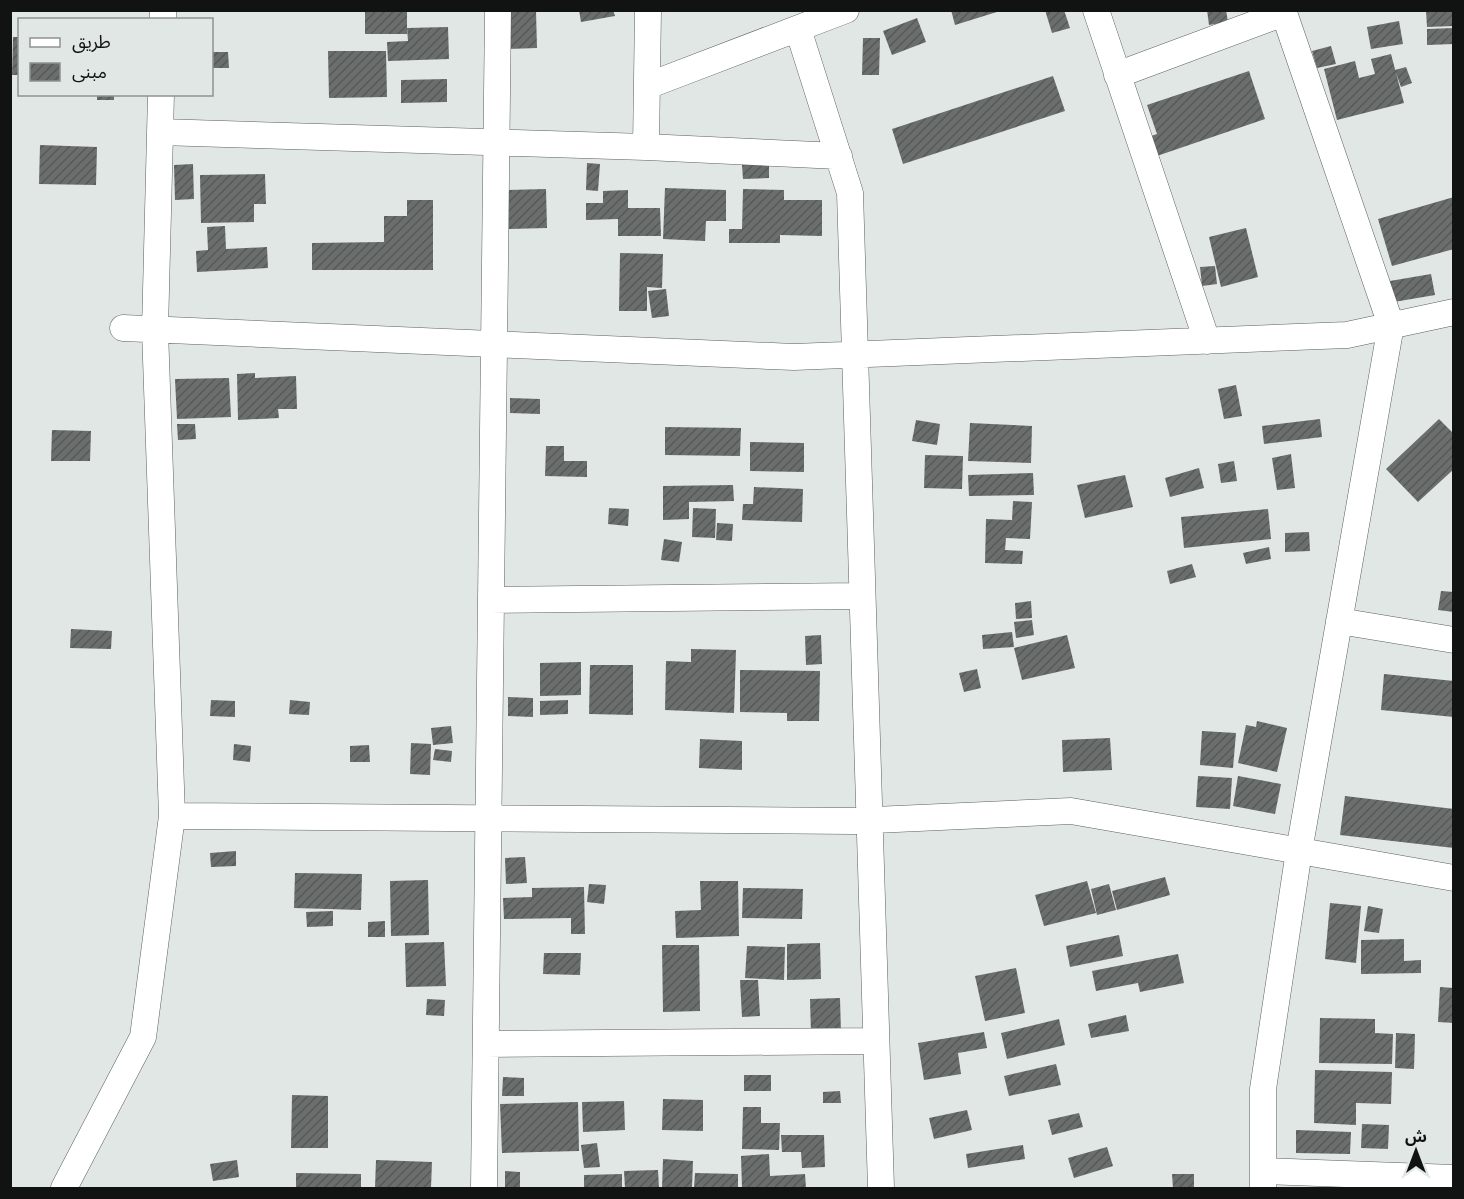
<svg xmlns="http://www.w3.org/2000/svg" width="1464" height="1199" font-family="'IBM Plex Sans','Noto Sans Arabic',sans-serif">
	<defs>
		<pattern id="building-hatch" width="6" height="6" patternUnits="userSpaceOnUse" patternTransform="scale(1.5)"><rect width="6" height="6" fill="#6a6e6d"/><path d="M-1 1l2-2M0 6l6-6M5 7l2-2" fill="none" stroke="#565958"/></pattern>
	</defs>
	<rect width="100%" height="100%" fill="#e1e7e5"/>
	<path fill="url(#building-hatch)" d="M365,10h42v24h-42z
		M579,10h34l2,6 -34,6z
		M951,10h49v1l-45,14z
		M1045,10h19l6,18 -18,5z
		M1207,10h19l2,12 -19,3z
		M1426,10h28v16l-27,1z
		M536,11l1,37 -32,1 -1,-37z
		M917,18l9,24 -34,13 -9,-24z
		M1399,21l4,23 -32,5 -4,-22z
		M448,27l1,32 -61,2 -1,-19 21,-1 -1,-13z
		M1454,28v16l-27,1v-16z
		M13,37h7v38h-8z
		M863,38h17l-1,37h-17z
		M1331,46l5,18 -19,4 -5,-17z
		M328,51h58l1,46 -58,1z
		M212,52h16l1,16h-17z
		M1391,54l13,49 -67,17 -13,-51 31,-8 4,17 16,-4 -4,-15z
		M1406,67l6,16 -11,4 -6,-17z
		M1249,71l16,48 -114,39 -6,-20 12,-4 -10,-29z
		M1053,76l12,35 -162,53 -11,-35z
		M447,79v23l-46,1v-23z
		M97,94h17v6h-17z
		M40,145l57,2 -1,38 -57,-1z
		M587,163l13,1 -2,27 -12,-1z
		M193,164l1,35 -19,1 -1,-35z
		M742,165h27v13l-26,1z
		M265,174l1,30h-12v18l-53,1 -1,-48z
		M665,188l61,2v31h-20l-1,20 -42,-2z
		M546,189l1,39 -38,1 -1,-39z
		M743,189l41,1v10h38v36l-42,-1v8h-51v-14h13z
		M628,190v18h32l1,28h-43v-17l-32,1v-17h17v-12z
		M1454,197v52l-62,17 -14,-47z
		M407,200h26v70h-121v-27l72,-1v-26h23z
		M225,226l1,23 41,-2 1,21 -71,4 -1,-21 12,-1 -1,-23z
		M1246,228l12,49 -37,10 -12,-50z
		M620,253l43,1 -1,34 -15,-1v24h-28z
		M1215,266l2,18 -15,2 -2,-19z
		M1431,274l4,21 -47,8 -4,-21z
		M666,289l3,27 -17,2 -4,-27z
		M255,373v5l41,-2 1,33h-19l1,9 -41,2 -1,-46z
		M229,378l2,39 -54,2 -2,-40z
		M1236,385l6,31 -18,3 -6,-30z
		M510,398l30,1v15l-30,-1z
		M1320,419l2,18 -58,7 -2,-18z
		M1439,419l15,15v35l-36,33 -32,-33z
		M916,420l24,4 -3,21 -25,-4z
		M970,423l62,3 -1,37 -63,-2z
		M177,424h18l1,15 -18,1z
		M665,427l76,1 -1,28 -75,-1z
		M52,430l39,1 -1,30h-39z
		M750,442l54,1v29l-54,-1z
		M546,446h18v15h23v16l-42,-1z
		M1291,454l4,34 -18,2 -5,-32z
		M925,455l38,1 -1,33 -38,-1z
		M1234,461l3,20 -16,2 -3,-19z
		M1199,468l5,20 -34,9 -5,-19z
		M1033,473l1,22 -65,1 -1,-21z
		M1125,475l8,32 -48,11 -8,-33z
		M733,485l1,16 -45,1v17l-26,1v-34z
		M754,487l49,2 -1,33 -60,-2 1,-16h10z
		M1013,501l19,1 -2,37 -24,-1 -1,12 18,1 -1,13 -37,-1 1,-44 26,1z
		M609,508l20,1 -1,17 -20,-2z
		M693,508l23,1 -1,29 -23,-1z
		M1268,509l3,30 -87,9 -3,-31z
		M717,523l16,1 -1,17 -16,-1z
		M1309,532l1,19 -25,1v-19z
		M664,539l18,3 -3,20 -18,-2z
		M1269,547l2,12 -25,5 -3,-11z
		M1192,564l4,13 -26,7 -3,-13z
		M1441,591l13,1v20l-16,-2z
		M1031,601l1,17 -16,1 -1,-16z
		M1032,620l2,15 -18,3 -2,-16z
		M71,629l41,2 -1,18 -41,-1z
		M1012,632l2,15 -31,2 -1,-14z
		M821,635l1,29 -16,1 -1,-29z
		M1067,635l8,33 -53,12 -8,-32z
		M691,649l45,1 -2,63 -69,-3 1,-49 25,1z
		M581,662v33l-41,1v-33z
		M590,665h43v50l-44,-1z
		M977,669l4,19 -17,4 -5,-19z
		M740,670l80,1 -1,50h-32v-8l-47,-1z
		M1384,674l70,7v36l-73,-7z
		M508,697l25,1v19l-25,-1z
		M211,700l24,1v16l-25,-1z
		M290,700l20,2 -1,13 -20,-1z
		M568,700v14l-28,1v-14z
		M1257,721l30,7 -10,44 -39,-9 8,-38 10,2z
		M451,726l2,17 -20,2 -2,-17z
		M1202,731l34,2 -3,35 -33,-3z
		M1110,738l2,32 -49,2 -1,-32z
		M700,739l42,2v29l-43,-2z
		M411,743l20,1 -1,31 -20,-1z
		M234,744l17,2 -1,16 -17,-2z
		M369,745l1,17h-20v-16z
		M435,749l17,2 -1,11 -18,-2z
		M1198,776l34,2 -2,31 -34,-2z
		M1238,776l43,8 -6,30 -42,-8z
		M1345,796l109,13v39l-114,-13z
		M236,851v15l-25,1 -1,-14z
		M525,857l2,26 -21,1 -1,-26z
		M295,873l67,1 -1,36 -67,-2z
		M1165,877l5,18 -53,15 -5,-19z
		M428,880l1,55 -38,1 -1,-55z
		M700,881h38l1,55 -63,2 -1,-27 26,-1z
		M1087,881l9,32 -52,13 -9,-31z
		M589,884l17,1 -2,19 -17,-2z
		M1109,884l7,26 -19,5 -6,-26z
		M584,887l1,47h-14v-16l-67,1 -1,-21 29,-1v-9z
		M743,888l60,1 -1,30 -60,-1z
		M1330,903l31,3 -5,57 -31,-4z
		M1368,906l15,3 -4,24 -15,-2z
		M333,911v15l-26,1 -1,-15z
		M385,921v16h-17v-15z
		M1119,935l4,21 -53,11 -4,-21z
		M1404,939v22l17,-1v13l-60,1v-34z
		M444,942l2,44 -40,1 -1,-44z
		M820,943l1,36 -34,1v-36z
		M662,945h37l1,66 -37,1z
		M747,946l38,1 -1,33 -39,-2z
		M544,953h37l-1,22 -37,-1z
		M1178,954l6,29 -44,9 -2,-9 -42,8 -4,-20z
		M1016,968l9,45 -40,8 -10,-45z
		M740,980h18l2,36 -18,1z
		M1440,987l14,1v35l-16,-1z
		M840,998l1,35 -30,1 -1,-35z
		M427,999l18,1 -1,16 -18,-1z
		M1126,1015l3,16 -38,7 -3,-14z
		M1320,1018l55,1v14l18,1 -1,30 -73,-1z
		M1059,1019l6,26 -58,14 -6,-26z
		M984,1032l3,16 -29,5 3,21 -37,6 -6,-37z
		M1396,1033l19,1 -1,35 -19,-1z
		M1056,1064l5,21 -52,11 -5,-20z
		M1315,1070l77,2 -1,32 -35,-1v22l-42,-2z
		M744,1075h27v16h-27z
		M503,1077l21,1v18h-22z
		M840,1091l1,12h-18v-11z
		M292,1095l36,1v52h-37z
		M663,1099l40,1v31l-41,-1z
		M624,1101l1,29 -42,2 -1,-30z
		M578,1102l1,49 -77,2 -2,-49z
		M743,1107h18v16h19l-1,27 -37,-1z
		M967,1110l5,20 -38,9 -5,-21z
		M1079,1113l4,14 -31,8 -4,-15z
		M1362,1124l27,1 -1,24 -27,-1z
		M1296,1130l55,2 -1,22 -54,-1z
		M781,1135h43l1,32 -23,1 -1,-16h-19z
		M597,1143l3,24 -16,1 -3,-23z
		M1023,1145l2,14 -57,9 -2,-14z
		M1107,1147l6,19 -39,12 -6,-20z
		M769,1154l1,22 35,-2 1,14h-64l-1,-32z
		M663,1159l30,2 -1,27h-30z
		M237,1160l2,17 -26,4 -3,-17z
		M376,1160l56,2 -1,26h-56z
		M658,1170l1,18h-34l-1,-17z
		M505,1171l15,1v16h-15z
		M296,1173l65,1v14h-65z
		M695,1173l43,1v14h-44z
		M622,1174v14h-38v-13z
		M1172,1174h22v14h-21z"/>
	<g fill="none" stroke-linecap="round" stroke-linejoin="round">
		<defs>
			<path id="street" d="M1096,10l111,331
				M163,20v-10
				M798,29l52,164 31,995
				M1117,75l167,-62
				M647,86l199,-76
				M160,132l486,15 193,9
				M646,147l2,-137
				M123,328l671,29 553,-22 107,-23
				M491,600l371,-4
				M1339,621l115,19
				M172,816l680,5 219,-10 383,67
				M486,1044l390,-3
				M1263,1171l191,7
				M64,1188l79,-151 29,-221 -17,-486 6,-236
				M484,1188l14,-1178
				M1263,1188v-99l36,-238 92,-526 -108,-315"/>
		</defs>
		<use href="#street" stroke="#5b605e" stroke-width="27"/>
		<use href="#street" stroke="#fff" stroke-width="26"/>
	</g>
	<rect width="1464" height="1199" fill="none" stroke="#111312" stroke-width="24"/>
	<rect x="18" y="18" width="195" height="78" fill="#e1e7e5" stroke="#8e9291" stroke-width="1.5"/>
	<rect x="30" y="38" width="30" height="9" fill="#ffffff" stroke="#8e9291" stroke-width="1.5"/>
	<text x="72" y="48" font-size="18" fill="#111312">طريق</text>
	<rect x="30" y="63" width="30" height="18" fill="url(#building-hatch)" stroke="#8e9291" stroke-width="1.5"/>
	<text x="72" y="78" font-size="18" fill="#111312">مبنى</text>
	<g transform="translate(1416 1151)" stroke="#e1e7e5" stroke-width="4.5" paint-order="stroke">
	<path d="M0-4.5L10 22L0 15L-10 22Z" fill="#111312"/>
	<text y="-9" font-size="16" font-weight="bold" text-anchor="middle" fill="#111312">ش</text>
	</g>
</svg>
